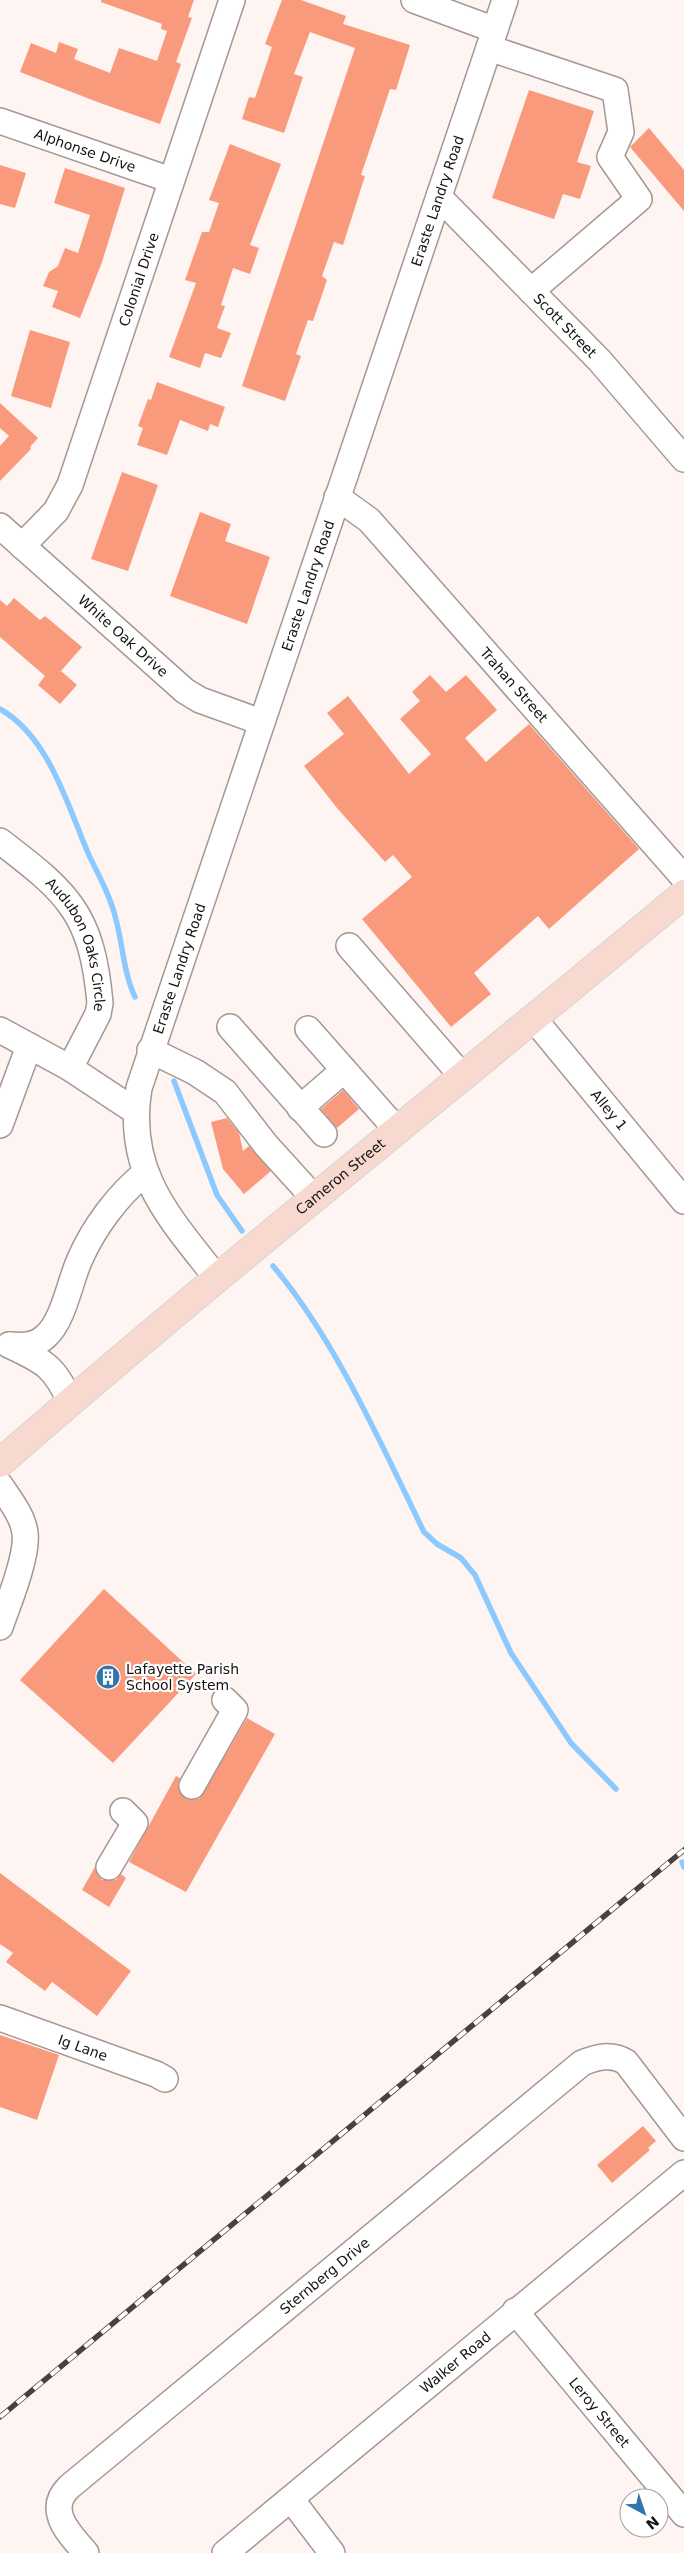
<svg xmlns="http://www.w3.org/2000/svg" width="684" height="2553" font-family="'DejaVu Sans',sans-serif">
	<rect width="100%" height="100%" fill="#fef5f2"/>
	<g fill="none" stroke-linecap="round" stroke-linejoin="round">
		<path stroke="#8cc9fe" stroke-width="5.5" d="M0,709c49,28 67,95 88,144 9,20 22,41 27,63 8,27 8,56 20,81
			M174,1081l43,114 25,36
			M273,1266c62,73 109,180 151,266l13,12 24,14 14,17 36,78 60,90 45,46
			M682,1862l2,5"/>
	</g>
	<path fill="#f99a7c" d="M101,0h93l-6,17 4,1 -16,44 5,2 -21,60 -60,-21 -80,-31 11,-29 25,10 3,-11 19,7 -4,10 36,14 9,-25 38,13 10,-30 -6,-2 1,-5 -61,-22z
		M282,0h19l45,16 -3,8 67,21 -14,45 -6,-1 -29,86 4,1 -22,69 -9,-3 -12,34 5,4 -14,41 -5,-1 -12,34 5,2 -16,45 -43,-15 113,-338 -45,-16 -16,42 9,3 -19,56 -42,-14 7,-22 6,1 17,-51 -7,-3z
		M529,90l65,21 -17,51 14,4 -11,33 -17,-5 -9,25 -62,-21z
		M649,128l35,42v41l-54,-64z
		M230,144l51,20 -31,81 9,3 -9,26 -17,-6 -12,37 4,1 -8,22 14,5 -10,25 -16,-5 -5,15 -31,-11 27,-74 -11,-3 17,-48h7l10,-29 -10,-3z
		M0,165l26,8 -11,35 -15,-4z
		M65,168l60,20 -23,74 -22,56 -28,-11 6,-16 -15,-5 6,-14 9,-6 7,-18 13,5 12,-38 -36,-12z
		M30,330l40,12 -19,66 -40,-12z
		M157,382l68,25 -7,20 -8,-3 -2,7 -28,-11 -13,35 -30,-10 6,-17 -5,-2 10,-27 3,1z
		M0,403l38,35 -8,9 1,2 -31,32v-35l9,-10 -9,-8z
		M122,472l36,13 -30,86 -37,-12z
		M200,512l31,12 -6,17 45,16 -23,67 -77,-28z
		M14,598l26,22 5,-4 37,31 -21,24 16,14 -17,19 -22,-19 7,-9 -45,-39v-37l7,6z
		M430,675l16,17 20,-17 31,35 -32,28 21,24 43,-38 110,125 -90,80 -11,-13 -64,57 17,21 -40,33 -89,-108 50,-42 -19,-22 -8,7 -48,-54 -33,-42 40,-32 -17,-21 21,-17 61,78 22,-20 -31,-35 20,-18 -8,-9z
		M343,1090l16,19 -22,19 -16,-19z
		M227,1118l12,15 4,18 6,-5 22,25 -27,23 -21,-25 -12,-47z
		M104,1589l92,85 -83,89 -93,-83z
		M247,1718l28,16 -89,158 -57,-30 47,-86 4,2 -2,9 7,11 8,2 7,-2z
		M95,1867l2,7 5,6h14l5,-6 5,4 -17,29 -27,-17z
		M0,1873l131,98 -34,45 -45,-34 -7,9 -39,-29 7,-9 -13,-9z
		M0,2035l59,20 -22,65 -37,-13z
		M643,2126l13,15 -8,7 2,2 -38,33 -15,-18z"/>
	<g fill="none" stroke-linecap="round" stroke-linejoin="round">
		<defs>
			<g id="minor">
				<path d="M414,0l81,30"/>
				<path d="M489,48l126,42 6,42 -11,25 29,42 -108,92"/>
				<path id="s1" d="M0,121l171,59"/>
				<path id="s2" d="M439,197l161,164 84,98"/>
				<path id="s3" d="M337,497l32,23 8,9 307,349"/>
				<path id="s4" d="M0,526l185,165 15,9 61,22"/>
				<path id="s5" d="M22,546l34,-35 14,-26 162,-485"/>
				<path id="s6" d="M0,841c68,52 92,72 100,162l-2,11 -28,54"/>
				<path d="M349,946l114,131"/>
				<path id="s7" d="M534,1019l150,182"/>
				<path d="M230,1027l94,107"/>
				<path d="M308,1029l89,101"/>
				<path d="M0,1030l70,38 65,43"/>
				<path d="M150,1050l45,22 30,20 41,53 48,53"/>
				<path d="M300,1108l44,-38"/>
				<path d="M0,1125l29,-79"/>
				<path id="s8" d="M216,1277c-48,-61 -91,-106 -77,-189l366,-1088"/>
				<path d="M9,1345c34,16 46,21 61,57"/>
				<path d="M10,1345c14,1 26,1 36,-9 18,-16 24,-56 34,-77 14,-32 38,-64 65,-86"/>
				<path d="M0,1485c10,15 23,31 25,48 3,23 -17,71 -25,94"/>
				<path d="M192,1786l43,-76 -10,-10"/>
				<path d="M109,1867l26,-44 -12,-12"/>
				<path id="s9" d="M0,2018l156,56 9,5"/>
				<path id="s10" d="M515,2311l169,203"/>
				<path d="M291,2499l41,54"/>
				<path id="s11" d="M86,2553c-16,-19 -41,-42 -17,-66l513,-424c15,-6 29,-10 44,-1l58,76"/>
				<path id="s12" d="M225,2553l459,-380"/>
			</g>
			<g id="major">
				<path id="s13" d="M0,1463c223,-195 456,-379 684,-569"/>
			</g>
		</defs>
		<use href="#minor" stroke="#a59793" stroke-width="28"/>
		<use href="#major" stroke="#d5d5d4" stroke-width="30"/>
		<use href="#minor" stroke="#fff" stroke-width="25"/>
		<use href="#major" stroke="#f7d9cf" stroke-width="28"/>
		<defs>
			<path id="rail" d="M0,2417l684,-567"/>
		</defs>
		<use href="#rail" stroke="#47413f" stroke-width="5.5"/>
		<use href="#rail" stroke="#fff" stroke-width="4" stroke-dasharray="11" stroke-linecap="butt"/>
	</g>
	<defs>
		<symbol id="building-disc" viewBox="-11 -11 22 22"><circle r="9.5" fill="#3275ab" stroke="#fff"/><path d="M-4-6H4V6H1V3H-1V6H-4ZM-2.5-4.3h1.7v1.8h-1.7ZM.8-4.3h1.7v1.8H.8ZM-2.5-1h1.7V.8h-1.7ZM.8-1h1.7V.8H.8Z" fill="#fff"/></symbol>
	</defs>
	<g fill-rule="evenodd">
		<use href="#building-disc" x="94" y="1663" width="28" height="28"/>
	</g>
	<g text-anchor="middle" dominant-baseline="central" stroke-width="4.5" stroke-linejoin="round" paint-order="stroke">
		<g font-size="14" fill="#181311" stroke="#fff">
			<text stroke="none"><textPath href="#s1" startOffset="90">Alphonse Drive</textPath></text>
			<text stroke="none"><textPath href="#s8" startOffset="1148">Eraste Landry Road</textPath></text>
			<text stroke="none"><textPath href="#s5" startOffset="295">Colonial Drive</textPath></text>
			<text stroke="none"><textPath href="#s2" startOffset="180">Scott Street</textPath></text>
			<text stroke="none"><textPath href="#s8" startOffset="742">Eraste Landry Road</textPath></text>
			<text stroke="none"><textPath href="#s4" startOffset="165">White Oak Drive</textPath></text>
			<text stroke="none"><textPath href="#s3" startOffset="259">Trahan Street</textPath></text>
			<text stroke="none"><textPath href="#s6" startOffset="135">Audubon Oaks Circle</textPath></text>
			<text stroke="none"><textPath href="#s8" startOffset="338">Eraste Landry Road</textPath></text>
			<text stroke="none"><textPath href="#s7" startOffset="118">Alley 1</textPath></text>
			<text stroke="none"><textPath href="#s13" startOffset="445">Cameron Street</textPath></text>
			<text stroke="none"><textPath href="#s9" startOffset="88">Ig Lane</textPath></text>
			<text stroke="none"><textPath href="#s11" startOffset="409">Sternberg Drive</textPath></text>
			<text stroke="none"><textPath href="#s12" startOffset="299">Walker Road</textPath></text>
			<text stroke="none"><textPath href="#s10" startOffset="132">Leroy Street</textPath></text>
		</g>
		<g font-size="14" fill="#181311" stroke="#fff" text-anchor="start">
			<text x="126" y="1669">Lafayette Parish<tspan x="126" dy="16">School System</tspan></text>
		</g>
	</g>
	<g transform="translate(644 2513) rotate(140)"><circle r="24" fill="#ffffff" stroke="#a3a1a0"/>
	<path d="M0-4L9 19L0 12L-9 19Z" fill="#3275ab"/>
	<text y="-8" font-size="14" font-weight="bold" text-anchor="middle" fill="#181311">N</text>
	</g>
</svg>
